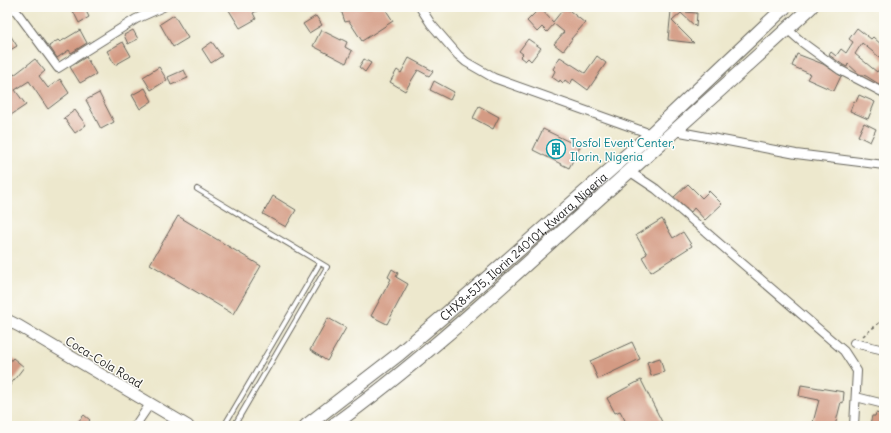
<svg xmlns="http://www.w3.org/2000/svg" width="891" height="433" font-family="Delius,sans-serif">
	<rect width="100%" height="100%" fill="#fdfcf7"/>
	<filter id="ink" filterUnits="userSpaceOnUse"><feTurbulence type="fractalNoise" baseFrequency=".025" numOctaves="2"/><feDisplacementMap in="SourceGraphic" scale="8" xChannelSelector="R" yChannelSelector="G"/><feConvolveMatrix kernelMatrix="1 2 1 2 8 2 1 2 1" color-interpolation-filters="sRGB"/></filter>
	<filter id="wash" filterUnits="userSpaceOnUse"><feTurbulence type="fractalNoise" baseFrequency=".012" numOctaves="4" result="noise"/><feDisplacementMap in="SourceGraphic" scale="16" xChannelSelector="R" yChannelSelector="G"/><feGaussianBlur stdDeviation="0.9" result="paint"/><feColorMatrix in="noise" values="0 0 0 0 0 0 0 0 0 0 0 0 0 0 0 0 0 1.4 0 .05"/><feComposite in="paint" operator="in"/></filter>
	<g filter="url(#wash)">
		<rect width="100%" height="100%" fill="#ede8cd"/>
		<g id="blocks">
			<path fill="#d49b84" d="M71,7h13l5,10 -10,6z
				M227,7h37l-11,6 3,6 -16,9z
				M340,7h44l9,14 -31,20 -13,-20 -4,1z
				M565,7l20,16 -14,16h1l-9,12 -9,-7 10,-12 -10,-8 -7,8 -5,-5 -5,5 -10,-11 13,-13 13,14z
				M671,11l26,2 -1,14 -15,-14 -9,8 22,22 -26,-3z
				M174,15l14,23 -15,9 -13,-23z
				M316,16l6,9 -13,8 -6,-9z
				M857,28l14,11 2,-2 11,10v14l-22,-18 -7,11 22,18 7,-10v21l-2,3 -16,-10 -7,-2 -11,-10 -1,3 -4,-2 -14,-10 2,-3 5,4 5,-7 5,4 7,-11 -4,-3z
				M7,30l10,16 -10,6z
				M80,30l7,13 -16,10 -2,-3 -12,8 -8,-12 9,-6 2,2z
				M133,30l5,9 -10,5 -4,-9z
				M321,30l20,10v-1l6,3 -2,5 7,4 -6,12 -33,-17z
				M528,39l13,9 -10,13 -3,-3 -3,3 -5,-4 3,-3 -4,-3z
				M123,42l8,14 -16,9 -8,-14z
				M212,42l10,14 -11,7 -9,-14z
				M797,54l26,10 18,12 -7,15 -27,-12 3,-5 -18,-8z
				M597,56l9,7 -18,27 -15,-11 -3,5 -5,-4 -2,3 -3,-3 -1,2 -7,-5 3,-6 -2,-2 7,-12 25,16z
				M86,57l10,17 -16,9 -10,-16z
				M409,58l24,13 -4,5 -11,-6 -13,21 -15,-9 7,-12 4,3z
				M35,59l10,12 -6,5 9,12 12,-9 9,14 -21,16 -19,-28 -14,9 11,15 -15,10 -4,-6v-32l6,-4 1,2z
				M364,59l7,4 -6,9 -6,-5z
				M159,67l8,13 -16,10 -8,-13z
				M184,70l4,8 -17,7 -3,-8z
				M434,81l20,11 -4,8 -20,-10z
				M145,88l7,13 -12,8 -8,-14z
				M99,93l15,29 -13,7 -15,-29z
				M859,95l16,7 -7,17 -18,-8 4,-10 2,1z
				M479,106l20,11 -6,12 -20,-11z
				M75,110l11,15 -11,8 -11,-15z
				M864,123l12,6 -6,13 -12,-6z
				M543,129l37,18 -11,21 -36,-18z
				M688,184l14,14 7,-7 13,13 -17,16 -11,-12 -3,4 -17,-15z
				M273,196l23,14 -10,17 -23,-13z
				M178,216l83,50 -28,48 -83,-50z
				M662,219l11,19 10,-6 9,14 -41,26 -9,-15 5,-3 -11,-19z
				M392,269l6,4 -2,4 12,7 -21,40 -16,-8 20,-37 -3,-2z
				M328,318l18,10 -19,33 -17,-11z
				M632,342l8,17 -42,20 -8,-18z
				M13,358l11,9 -17,22v-24z
				M660,358l4,14 -13,4 -4,-14z
				M641,380l22,44 -3,2h-32l-8,-15 -5,2 -8,-15z
				M801,385l43,7 -1,11 -2,-1 -6,24h-23l7,-26 -20,-4z
				M876,413l8,2v11l-14,-2 2,-8h3z
				M84,415l6,5 -5,6h-11z"/>
		</g>
	</g>
	<g filter="url(#ink)">
		<use href="#blocks" fill-opacity="0" stroke="#65635a" stroke-width="1"/>
		<g fill="none" stroke-linecap="round" stroke-linejoin="round">
			<defs>
				<path id="lane" d="M197,189l130,78 -93,159
					M224,426l96,-163"/>
				<path id="street" d="M13,7l45,61 78,-49 27,-12
					M420,7l11,17 27,31 8,7 28,16 157,56
					M787,29l16,14 37,27 44,23
					M675,131l121,23 88,11
					M629,171l27,18 188,162 13,20 -3,55
					M854,343l30,7
					M856,397l28,7
					M135,426l15,-22"/>
				<path id="secondary" d="M7,320l12,6 169,100"/>
				<g id="primary">
					<path id="s1" d="M306,426l93,-72 47,-40 205,-180 134,-127"/>
					<path d="M332,426c89,-64 170,-140 251,-213 76,-69 153,-136 228,-206"/>
				</g>
			</defs>
			<use href="#lane" stroke="#65635a" stroke-width="6"/>
			<use href="#street" stroke="#65635a" stroke-width="10"/>
			<use href="#secondary" stroke="#65635a" stroke-width="13"/>
			<use href="#primary" stroke="#65635a" stroke-width="15"/>
			<path stroke="#65635a" stroke-width="1.5" stroke-dasharray="3 3" stroke-linecap="butt" d="M863,336l21,-17"/>
			<use href="#lane" stroke="#fff" stroke-width="4"/>
			<use href="#street" stroke="#fff" stroke-width="8"/>
			<use href="#secondary" stroke="#fff" stroke-width="11"/>
			<use href="#primary" stroke="#fff" stroke-width="13"/>
		</g>
	</g>
	<defs>
		<symbol id="building-ring" viewBox="-11 -11 22 22"><circle r="9.5" fill="#fdfcf7" stroke="#0f9aa8" stroke-width="1.5"/><path d="M-4-6H4V6H1V3H-1V6H-4ZM-2.5-4.3h1.7v1.8h-1.7ZM.8-4.3h1.7v1.8H.8ZM-2.5-1h1.7V.8h-1.7ZM.8-1h1.7V.8H.8Z" fill="#0f9aa8"/></symbol>
	</defs>
	<g fill-rule="evenodd">
		<use href="#building-ring" x="545" y="138" width="22" height="22"/>
	</g>
	<g text-anchor="middle" dominant-baseline="central" stroke-width="3" stroke-linejoin="round" paint-order="stroke">
		<g font-size="12" fill="#0d838f" stroke="#fdfcf7" text-anchor="start">
			<text x="570" y="142">Tosfol Event Center,<tspan x="570" dy="14">Ilorin, Nigeria</tspan></text>
		</g>
		<g font-size="12" fill="#1c1c1c" stroke="#fdfcf7">
			<text stroke="none"><textPath href="#s1" startOffset="282">CHX8+5J5, Ilorin 240101, Kwara, Nigeria</textPath></text>
			<text transform="translate(104 362) rotate(31)">Coca-Cola Road</text>
		</g>
	</g>
	<rect width="891" height="433" fill="none" stroke="#fdfcf7" stroke-width="24"/>
</svg>
